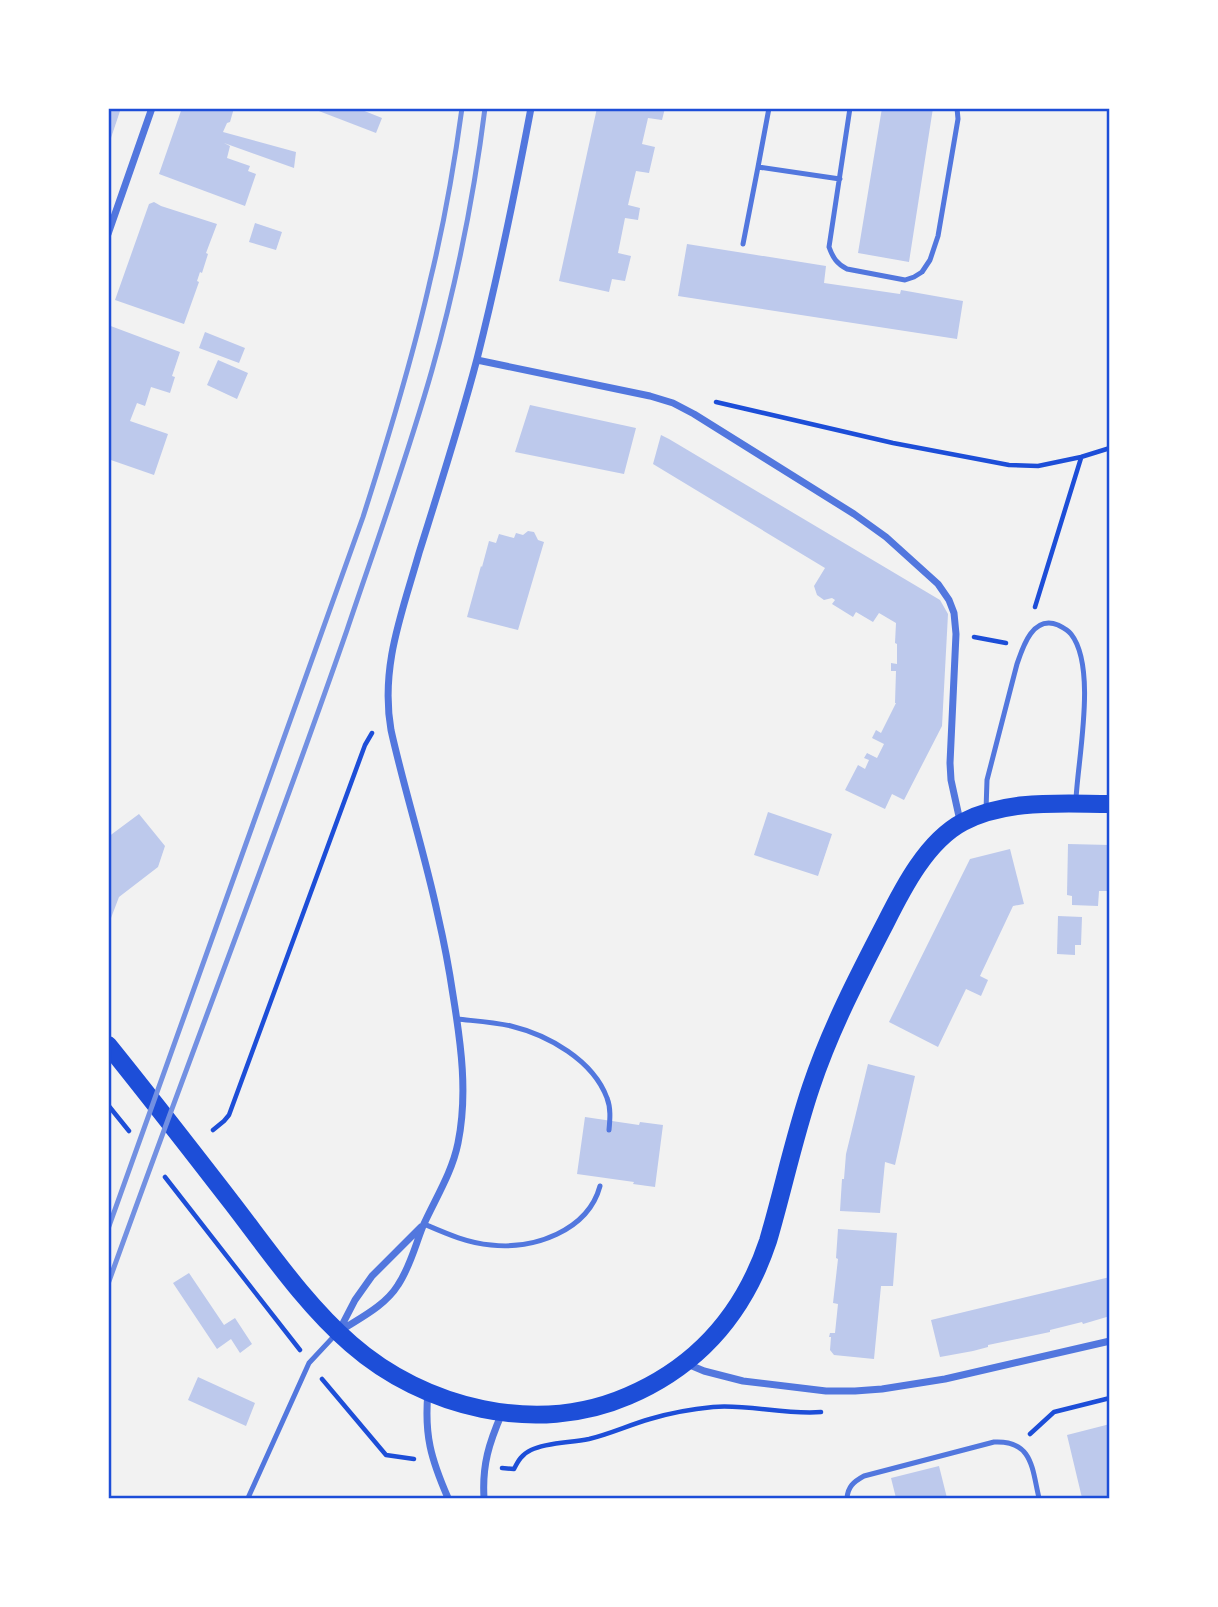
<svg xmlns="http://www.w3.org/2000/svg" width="1218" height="1607" font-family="'IBM Plex Sans',sans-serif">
	<rect width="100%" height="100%" fill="#f2f2f2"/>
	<path fill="#bdc9ec" d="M108,108h13l-12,36h-1z
		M182,108h52l-4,14 -3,1 -4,9 73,20 -2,16 -70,-25 6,3 -3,12 23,8 -2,5 8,3 -11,32 -86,-32z
		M311,108h46l25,10 -6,15z
		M597,108h68l-3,12 -14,-2 -6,26 13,3 -6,26 -13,-2 -8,34 12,3 -2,12 -13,-2 -7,35 13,3 -6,25 -13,-2 -3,13 -50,-11z
		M882,108h51l-24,154 -51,-9z
		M154,202l7,4 56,18 -11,29 2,1 -6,19 -2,-1 -3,9 2,1 -15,42 -69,-24 34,-96z
		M255,223l27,9 -6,18 -27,-8z
		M687,244l139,22 -2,17 76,11 1,-4 62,11 -6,38 -279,-43z
		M108,325l72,27 -8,24 3,1 -5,16 -19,-6 -6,19 -8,-3 -7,18 38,13 -14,41 -46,-16z
		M205,332l40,16 -6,15 -40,-15z
		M218,360l30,13 -11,26 -30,-14z
		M530,405l106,23 -12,46 -109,-22z
		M661,435l8,4 271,161 8,14 -6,112 -38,74 -12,-6 -7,15 -40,-19 13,-25 7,4 4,-9 -5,-2 3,-5 10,5 7,-14 -12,-6 4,-8 5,3 15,-30h-1l1,-32h-5v-8l6,1v-20l-2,-1 1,-20 -17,-10 -6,9 -17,-10 -3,5 -21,-13 3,-4 -3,-2 -8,2 -7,-5 -3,-9 11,-18 -172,-104z
		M528,531l6,1 4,8 6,2 -26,88 -51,-13 14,-51 1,1 7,-26 7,2 3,-9 15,4 2,-5 7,2z
		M768,812l64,22 -14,42 -64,-21z
		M139,814l26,32 -7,21 -39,30 -11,29v-89z
		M1068,844l42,1v46h-11l-1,15 -26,-1v-9l-5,-1z
		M1010,849l14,55 -11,2 -33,70 8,4 -7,16 -15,-7 -28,58 -49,-25 81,-163z
		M1058,916l24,1 -1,28h-6v10l-18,-1z
		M868,1064l47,12 -20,89 -10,-3 -5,51 -40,-2 2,-32h2l2,-25z
		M585,1117l54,8 1,-3 23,3 -8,62 -22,-3 1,-2 -57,-8z
		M838,1229l59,4 -4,53h-12l-7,73 -40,-4 -4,-5 1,-13h-2l1,-4h5l3,-29 -5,-1 5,-44 -2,-1z
		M189,1273l35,52 11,-7 17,26 -12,9 -9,-14 -14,10 -44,-66z
		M1110,1277v39l-27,8 -1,-2 -32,8v2l-62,13v2l-15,4 -33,6 -9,-37z
		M198,1377l57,26 -9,23 -58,-26z
		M1110,1424v74h-28l-15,-63z
		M939,1466l8,32h-51l-5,-20z"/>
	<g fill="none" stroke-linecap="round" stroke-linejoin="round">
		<path stroke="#1d4ed8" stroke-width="4.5" d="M716,402l177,41 116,22 29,1 43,-9 29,-9
			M1035,607l46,-149
			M974,637l32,6
			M108,1105l21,26
			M213,1130l11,-9 5,-6 136,-370 7,-12
			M165,1177l135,173
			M322,1379l64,76 28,4
			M1030,1434l24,-22 56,-14
			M502,1468l12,1c4,-8 8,-15 17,-19 17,-8 39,-7 58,-11 21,-5 40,-14 61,-20 20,-6 42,-10 63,-12 36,-3 72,8 108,5"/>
		<path stroke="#5277de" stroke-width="5" d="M769,108l-11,59 82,12
			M850,108l-21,139c4,11 8,17 18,22l58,11 9,-3 8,-5 8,-12 8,-24 20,-117 -1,-11
			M743,244l15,-77
			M986,810l1,-30 30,-116c6,-18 16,-49 41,-39 4,2 10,5 13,9 26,33 7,124 5,165
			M457,1019c18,2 36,3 54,7 37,9 82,34 96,72 4,10 3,21 2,32
			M424,1224c21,9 43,19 67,21 42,5 97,-14 109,-59
			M248,1498l61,-135 28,-30
			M847,1498c1,-11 6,-16 17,-22l130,-34c39,-2 38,27 45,56"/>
		<path stroke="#5277de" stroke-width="7" d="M108,234l44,-126
			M477,360l173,36 23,7 21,11 160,100 32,23 52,47 11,16 5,13 2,21 -6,129 1,17 9,41
			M340,1329l15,-29 17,-24 49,-49
			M340,1331c20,-13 45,-25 58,-46 12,-18 17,-39 25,-59 12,-27 29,-53 35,-83 10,-49 3,-99 -5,-148 -4,-27 -9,-53 -15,-79 -13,-62 -33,-123 -47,-186 -11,-63 11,-117 28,-177 20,-64 41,-129 58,-194 21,-83 38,-166 54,-251
			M685,1363l19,8 39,10 83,10h29l27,-2 63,-10 165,-38
			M428,1392c-4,43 3,67 20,106
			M484,1498c-2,-33 5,-55 18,-85"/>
		<path stroke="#1d4ed8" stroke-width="18" d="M108,1045c42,52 83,105 124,158 37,48 73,101 119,141 73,64 185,92 277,52 70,-30 116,-83 140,-155 15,-51 26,-104 43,-154 19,-57 47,-111 75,-165 17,-34 41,-81 77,-100 44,-23 98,-18 147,-18"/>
		<path stroke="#7290e2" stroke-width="5" d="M108,1229l255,-712c25,-78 49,-156 67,-236 14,-57 24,-114 32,-173
			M108,1284c78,-218 163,-435 239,-654 29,-86 60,-172 85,-260 24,-85 42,-174 53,-262"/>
	</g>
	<rect width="1218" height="1607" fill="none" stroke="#ffffff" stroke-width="220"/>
	<rect x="110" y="110" width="998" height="1387" fill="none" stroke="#1d4ed8" stroke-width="2.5"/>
</svg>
